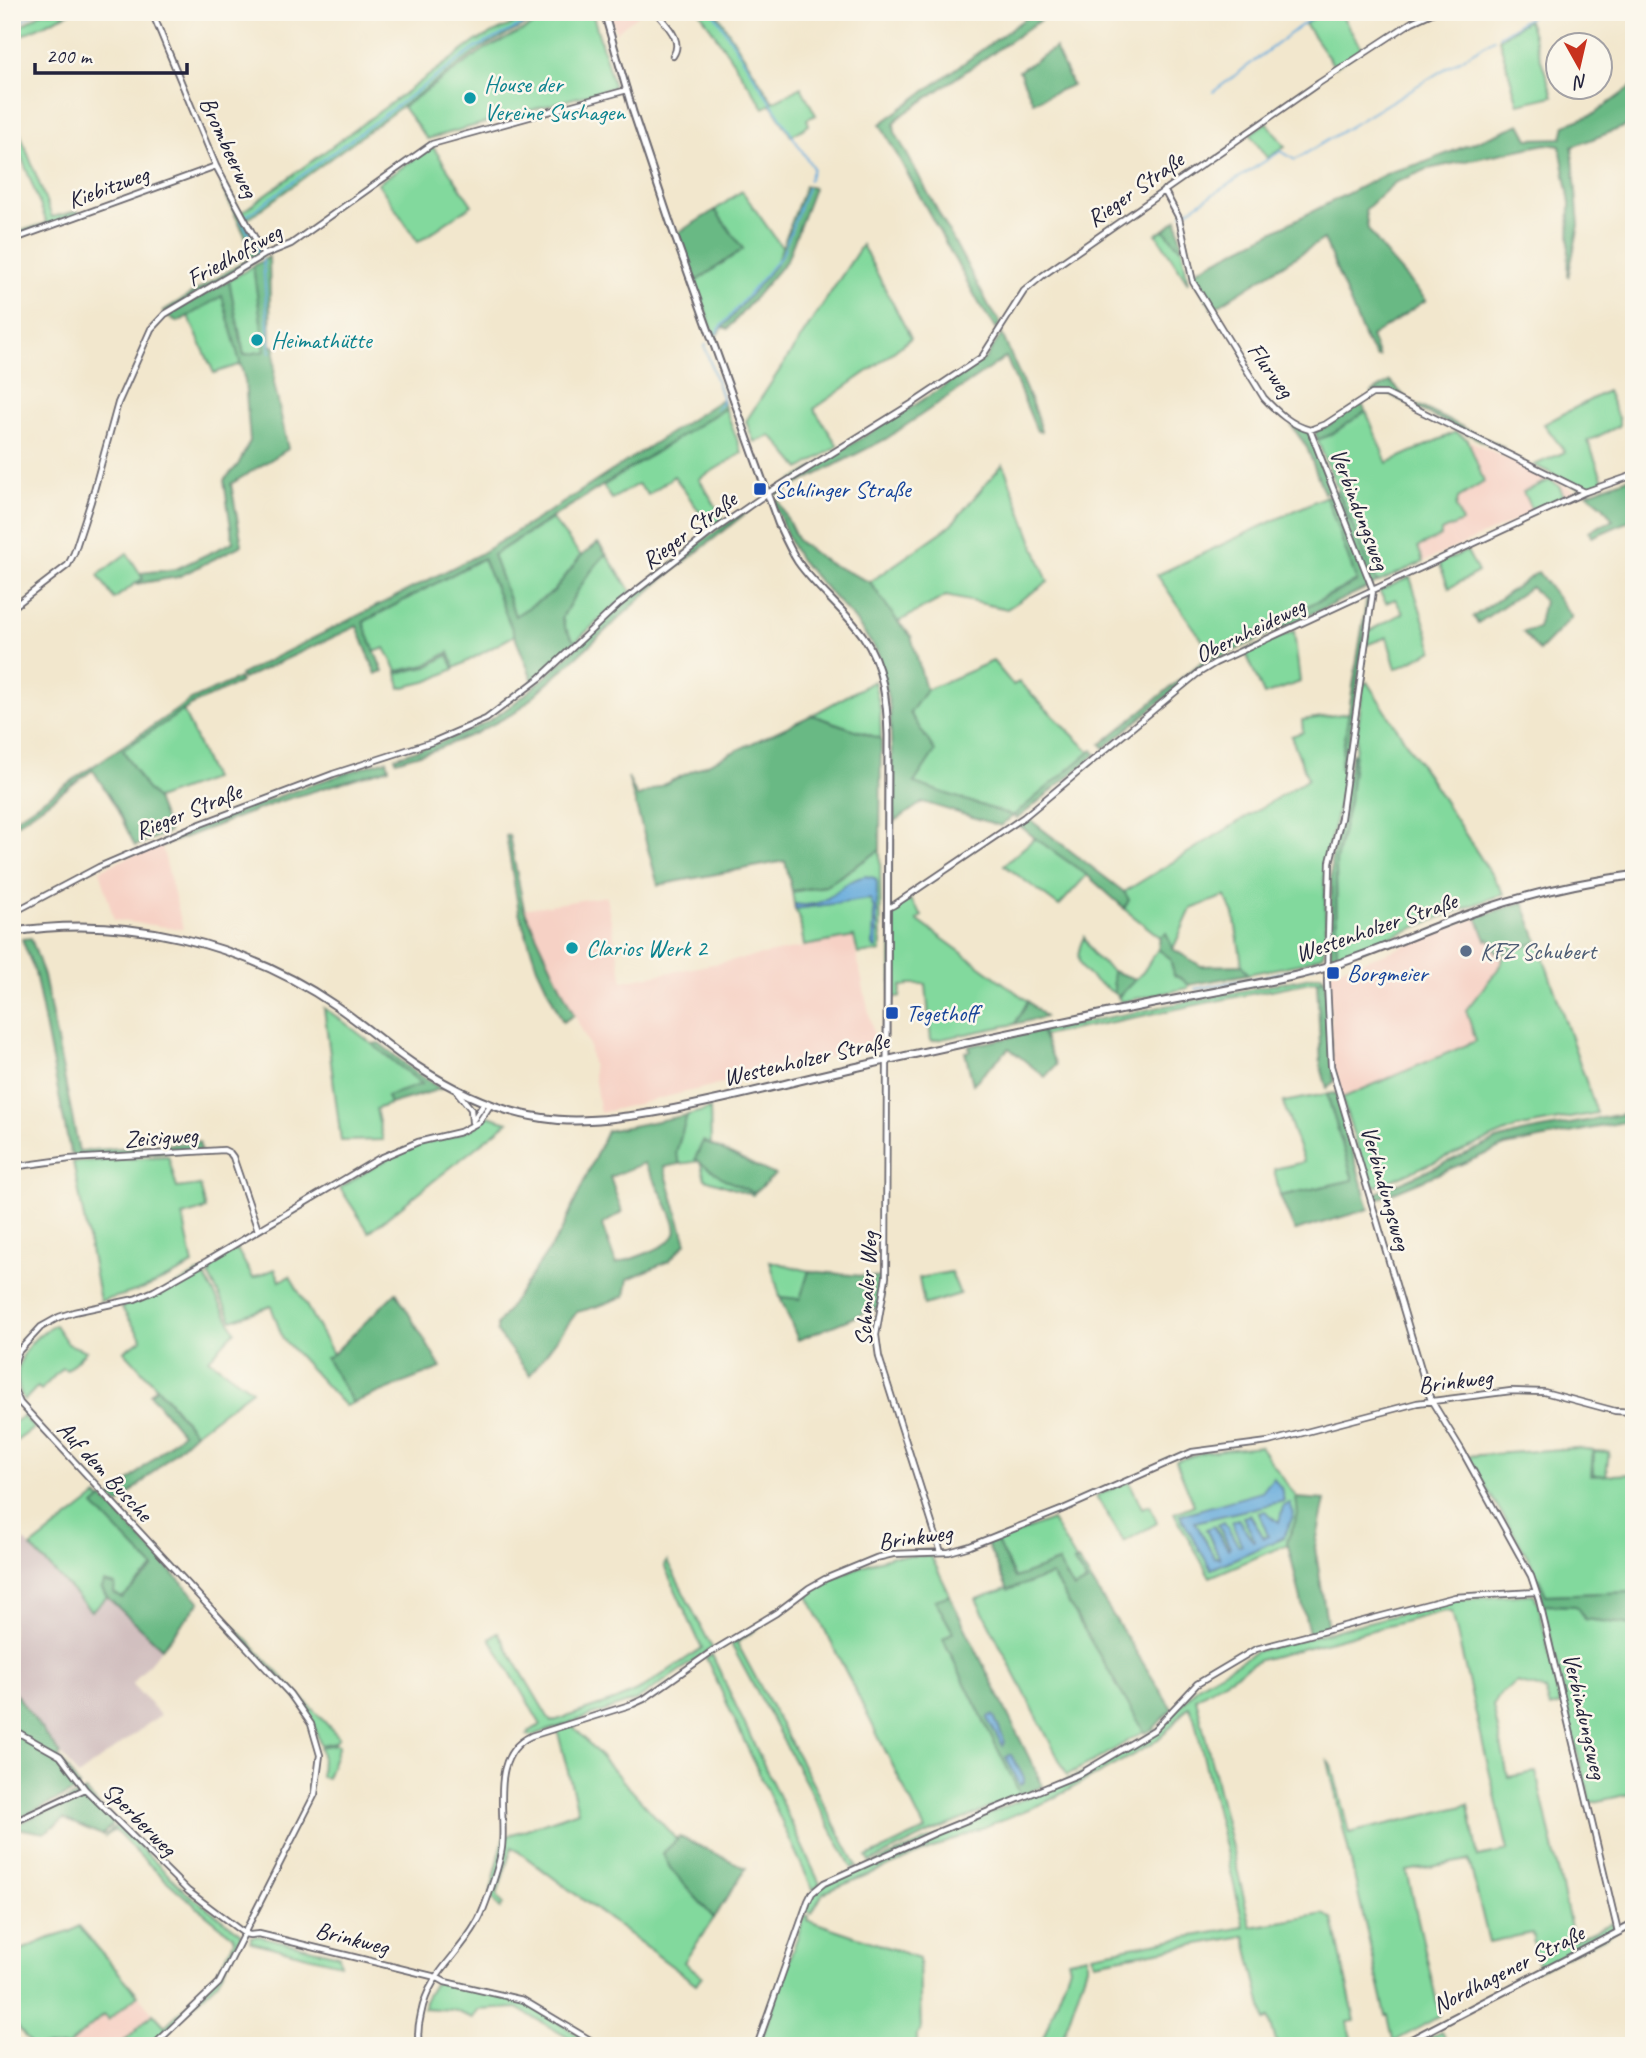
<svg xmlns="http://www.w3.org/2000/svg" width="1646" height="2058" font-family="Caveat,sans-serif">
	<rect width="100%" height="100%" fill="#fbf7ec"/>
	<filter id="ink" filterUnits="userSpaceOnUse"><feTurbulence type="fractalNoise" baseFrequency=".0143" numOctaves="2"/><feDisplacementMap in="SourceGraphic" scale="14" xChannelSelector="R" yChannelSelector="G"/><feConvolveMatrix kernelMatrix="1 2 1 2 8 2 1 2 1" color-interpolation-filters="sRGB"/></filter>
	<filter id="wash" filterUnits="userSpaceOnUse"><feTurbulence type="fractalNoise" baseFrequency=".00686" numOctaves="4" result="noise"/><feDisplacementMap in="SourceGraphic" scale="28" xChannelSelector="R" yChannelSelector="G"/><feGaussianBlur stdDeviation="1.57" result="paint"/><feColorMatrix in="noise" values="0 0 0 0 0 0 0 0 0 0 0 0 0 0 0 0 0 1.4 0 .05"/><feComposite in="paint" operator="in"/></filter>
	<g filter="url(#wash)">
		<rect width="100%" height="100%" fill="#f2e7cd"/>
		<path fill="#f6d1c5" d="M610,12h31l-25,20z
			M1468,440l104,49 4,4 -153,69 -6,-15 24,-11v-4l14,-25 3,-9 26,-16z
			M161,843l22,86 -69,-9 -14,-50z
			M606,896l17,85 230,-43 23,108 -276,67 -11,-68 -65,-136z
			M1477,917l9,23 4,-1 7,15 9,-2 -7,17 -33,41 10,31 -134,57 -9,-31 -4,-92 1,-3 56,-19z
			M138,1995l15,18 -34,33h-51l35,-32 5,6z"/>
		<path fill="#d1bfbf" d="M12,1528l78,83 17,-14 55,51 -30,36 28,31 -82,61 -66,-87z"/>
		<path fill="#82d99d" stroke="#527e6c" stroke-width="2" fill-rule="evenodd" d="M43,12h28l-59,28v-8z
			M538,12l11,1 -66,34 -236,172 -5,-7 234,-171z
			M560,12h32l22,75 -187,52 -24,-32 82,-58z
			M700,12h16l57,90 28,-15 15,28 -9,4 2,6 -18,11 -20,-32 -7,4z
			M1323,12h24l-5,4 20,33 -27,18 -30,-43z
			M1528,20l25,76 -35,8 -19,-65z
			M12,112l40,105 26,-6 1,3 -67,24v-4l35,-11 -35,-91z
			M1267,122l18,25 -18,11 -17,-24z
			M433,147l39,58 -54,37 -40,-59z
			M742,191l41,58 -7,15 -61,73 -20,-55 48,-33 -28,-39z
			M1164,230l14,16 4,2 6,35 -32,-49z
			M862,245l49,93 -34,27 -63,44 24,37 -38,23 -24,-29 -6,-4 -16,6 -8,-21z
			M253,266l13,85 -22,4 -15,-74z
			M222,295l19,69 -27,9 -26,-57z
			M1607,391l12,29v6l-31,15 16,42 -19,7 -51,-25 31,-13 -21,-28z
			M725,408l17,45 -43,26 25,40 -13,9 -37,-52 -26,19 -10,-11 -26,15 -9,-13z
			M1366,411l21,52 69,-31 12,8 16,42 -26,16 -2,9 6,15 -21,9v5l-23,11 5,15 -46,21 -60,-143 13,-5z
			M1003,464l45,118 -41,27 -61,-13 -48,26 -28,-40 80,-56z
			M1550,480l9,6 5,10 -32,15 -9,-19z
			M1326,496l31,85 -145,73 -55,-79z
			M552,519l29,37 -28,36 -38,24 -22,-61z
			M1467,551l11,21 -29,16 -10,-25z
			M127,553l16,25 -29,21 -16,-24z
			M606,554l25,37 -56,51 -10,-14 -3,-10c12,-23 26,-46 44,-64z
			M483,558l32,77 -60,33 -6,-16 -23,13 -29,6 -12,-23 -11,4 -11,-30z
			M1410,577l23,73 -37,19 -9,-32 -21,8 3,-14 34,-18 -8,-14 -9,4 -7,-12z
			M1294,631l6,51 -36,13 -19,-44z
			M448,655l6,14 -25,12 -29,7 -3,-15 30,-6z
			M993,661l20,24 6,-3 71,70 -77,64 -100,-33 -3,-71 16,-22z
			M874,681l6,27 1,31 -69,-24z
			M1367,682l137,212c-56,19 -111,43 -167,63l-1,-96 14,-65 13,-111z
			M183,710l30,69 -57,20 -11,-12 -22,-37z
			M1349,713l-9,55 5,4 -9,46 -12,45 2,70 -3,22 -24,9 -51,10 -6,-9 -8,-51 -9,-18 -34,13 -18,40 -7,-16 -6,4 -36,-28 5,-9 -5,-8 184,-113 -17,-43 12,-4 -1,-12z
			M1035,838l52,37 -28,31 -55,-41z
			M880,850l1,101 -23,3 -4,-17 -50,9 -5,-30 -4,-6 -3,-18 34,-6z
			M910,899l12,17 -5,4 111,81 -13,23 -84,17 -5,-57h-18v2h-7l-1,11h-9l1,-85z
			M1084,937l10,19 18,15 3,23c-23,-17 -48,-24 -31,-57z
			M1538,942l59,171 -81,15 -139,58 -8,-2 -27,-86 134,-57 -10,-31 32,-41 8,-17z
			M1158,949l12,9 4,17 8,4 7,6 -1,3 -67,14 -3,-5 25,-25z
			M1321,975l4,4 -283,57 -1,-5z
			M324,1008c35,23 65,51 99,76l-35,12 2,8 -14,5 7,31 -42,1z
			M1327,1094l26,86 -73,16 -6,-27 30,-7 -21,-60z
			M710,1109l1,36 -8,-3 -8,17 5,2 26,19 28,13 -1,2 -48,-16 -5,-18 -20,3 -4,-11 11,-38z
			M488,1116l20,6 -139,110 -29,-44c25,-16 50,-33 78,-43 27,-9 49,-8 70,-29z
			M168,1156l9,32 23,-3 6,24 -23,7 10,49c-33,18 -57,28 -93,36l-27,-139z
			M237,1249l16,29 22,-9 5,12 10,-5 43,78 -6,4 26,45 -8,3 -62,-67 -12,-33 -39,14 -23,-44 4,-13z
			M770,1261l39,10 -9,29 -20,-3z
			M951,1272l9,22 -36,11 -5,-27z
			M198,1273h4l2,2 31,56 -26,28 43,31 -57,43 -24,-30 -47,-52 18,-12 -21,-32 36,-12z
			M55,1325l13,19 18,7 -19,19 -5,-2 -21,22 -4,-3 -13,14c-16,-31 1,-61 31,-76z
			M23,1416l11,12 -22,16v-20z
			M1260,1446l37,52 1,17 -11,26 1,3 -78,33 -36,-64 20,-8 -18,-44 28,-9zM1281,1488l3,13 -90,21 20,35 6,1 -14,-28 8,-4 14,23 2,-1 -12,-23 6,-2 14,22h5l-11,-23 6,-3 15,23 3,-2 -12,-23 6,-2 14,23 5,-2 -10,-23 20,9 5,15 -72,32 -32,-54z
			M1576,1448l17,2 -2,26 43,-2v118l-88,3 -17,-36 -62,-103z
			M1594,1451l15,1 -3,23h-13z
			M1129,1481l13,27 8,-3 7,18 -33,19 -28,-46z
			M97,1496l4,4 -6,6 59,62 -32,30 -8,-5 -12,-4 5,8 -16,14 -60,-64z
			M1052,1520l24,40 -2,2 13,21 -14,6 -15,-27 -43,16 -19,-37z
			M893,1556h38l19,39 -14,6 17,31 -10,7 78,156 -89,37 -62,30 -3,-5 58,-27 -118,-236c25,-17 57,-30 86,-38z
			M667,1561l45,87 -75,52 -106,36 -4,-1 2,-4 12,-6 -51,-87 8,-5 53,89 65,-22 25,-11 61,-41 -38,-83z
			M1052,1574l92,157 -42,26 -35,18 -91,-176z
			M1534,1594l5,12 21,99 -10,3 -5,-18 -28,-8 -16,11 -8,13 15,71 28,-5 38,169 38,-18 3,9 -76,38 -7,-37 -43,9 -20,-82 -62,11 33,145 -43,24v3l-3,1 -6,-28h-2l-58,-255 4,4 17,68 119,-28 10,52 30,-6 -56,-239 -8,-1 -184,49 -64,38 55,229 73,-13 9,6 22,101 -8,1 6,24h-76l-8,-28 -4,2 -20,-84 -151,26 -2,-8 152,-27 -50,-210 -5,-11 -23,26 -15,13 -103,56 -225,92 -11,20 -6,-3 7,-16 11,-9 266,-115 73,-44 35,-40 59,-35 196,-51z
			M1543,1605l33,1 9,13 49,6v183l-4,-14 -41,9 -2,-17h-2z
			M762,1623h3l-28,20 120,223 -5,2 -121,-224z
			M233,1625l106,112 -4,5 -14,3c-3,-7 -5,-15 -8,-21 -14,-31 -58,-71 -82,-97z
			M712,1655l108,229 -7,6 -107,-232z
			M572,1725l105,115 -14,13 7,15 44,50 -30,44 18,14 -6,8 -184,-137 -15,48 6,9 -3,5 -10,-14 14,-58 74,-26 -21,-82z
			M336,1744l3,1 -12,33 -6,-1 1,-22 -2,-8z
			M117,1825l69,67 56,42 -25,49 -67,63h-31l34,-33 12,13 47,-44 22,-40 -1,-6c-44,-34 -80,-65 -118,-106l-11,7z
			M805,1915l4,1 -1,4 111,38 2,72 -4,5v11h-158z
			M79,1926l59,69 -30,25 -5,-5 -35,31h-36l-20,-27v-65l38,-16 20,-6z
			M259,1936l80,19 1,9 -89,-22v-5z
			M1087,1956v10l-27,80h-20l30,-79 -2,-7z
			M436,1981l86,20 75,45h-14l-66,-38 -39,2 -5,8 -20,-8 -29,-2 1,-9z
			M1441,2032l9,14h-39z"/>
		<path fill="#69b984" stroke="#466e60" stroke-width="2" fill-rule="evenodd" d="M1034,12h18l-154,106 -4,6 1,8 94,174 11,16 -3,7 -16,-22 -101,-183z
			M1055,48l17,37 -39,17 -14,-31z
			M1634,85v38l-62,24 7,78 -11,53 2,-75 -10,-57 -14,-2 -118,25 -34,14 -29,27 3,19 21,29 37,42 -55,37 8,20h-3l-11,-18 -41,-100 -111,70 -19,-29 1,-9 195,-99 36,-10 94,-38 8,15 34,-1 3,-13 29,-11z
			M224,183l39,72 -100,59v-3l87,-53 1,-10 -30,-63z
			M805,186l9,2 -27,72 -59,69 -5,-2 53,-63z
			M715,210l28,39 -48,33 -17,-49z
			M1177,219l5,29 -3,-1 -15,-17z
			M269,257l2,88 4,2 -1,36 14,66 -57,35 11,61 -64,32 -42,7 7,-5 -3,-6 36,-4 57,-27 -9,-62 14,-15 12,-24 -5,-60 -23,-85 -44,26 -11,-6 62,-35 15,74 21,-4 -12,-85z
			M1002,334l36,84 3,14 -4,-1 -31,-74 -120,82 -109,56 -2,-4 140,-86 70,-46z
			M1390,381l19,20 94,46 -5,2 -113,-57 -15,2z
			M722,399l3,9 -232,147 22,61 38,-24 28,-36 17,-13 8,11c-18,18 -32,41 -44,64l3,10 10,14 -42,39 -50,-123 -120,64 20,50 -7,2 -19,-48 -114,53 -3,-4 238,-120 77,-47z
			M1361,403l5,8 -36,24 -13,5 -2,-9 12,-5z
			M1292,426l17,5 22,58 -7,4 -17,-45z
			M1634,476v43l-42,18 -3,-6 24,-11 -10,-14 -16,-13z
			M1338,491l39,92 -162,77 -3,-6 145,-72 -31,-86z
			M778,500l20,41 30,22 42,19 28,40 13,14 15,54 -16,23 25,38 -21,32 99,33 77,-64 3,-2 3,4 -74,61 -5,3 -4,-2 -12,10 -78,-24 -29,20 -4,-114 -12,-55 -24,-34 -54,-59 -9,-16 -18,-43z
			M751,509l-93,74 -142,129 -40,21 -42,17 -38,11 -1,-4c32,-10 66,-20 95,-37 48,-30 87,-75 129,-113 40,-35 84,-68 128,-97z
			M1538,572l34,45 -33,34 -16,-19 15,-4 6,-27 -13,-14 -53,36 -5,-6z
			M1367,597h3l-25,175 -5,-4z
			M1209,656l3,5 -17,12 -91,75 -3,-4z
			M239,678l2,4 -49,23 -69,45 22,37 11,12 13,33 -34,14 -19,-39 -23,-37 -81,57v-6l179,-121z
			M812,715l69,24 -1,111 -55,36 -33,5 -7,-30 -127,24 -30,-108 9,20z
			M1352,753l2,1 -4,42 -14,65 1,96 -6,2v-97z
			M387,760l2,8 -111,34 -116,44 -1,-3c74,-31 149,-60 226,-83z
			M1029,819l95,73 5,8 -5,8 -37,-33 -52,-37 -16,-13z
			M509,835l15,74 50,106 -11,7 -26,-55 -18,-55 -13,-76z
			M1523,902l15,40 -41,12 -7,-15 -4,1 -9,-23z
			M1166,933l7,16 28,17 41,-1 6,9 -59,11 -7,-6 -8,-4 -4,-17 -12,-9 2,-12z
			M31,938l13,38 35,175 120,-9 2,8 -121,7 -6,-1 -4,-4 -35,-179 -13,-34z
			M1112,971l24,8 -18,18 -3,-3z
			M1325,979l9,104 -7,5 -6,-21 -4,-86z
			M1028,1001l17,16 -30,7z
			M1041,1031l15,34 -11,12 -36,-29 -36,36 -8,-32 5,-1 -1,-5z
			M379,1043l36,29 26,17 -51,15 -3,-8 35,-12 -50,-40z
			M1336,1093l33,116 -74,22 -15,-35 73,-16 -26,-86z
			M1634,1112v8l-129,26 -128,53 -1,-6 121,-53 24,-7z
			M687,1115l-11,38 4,11 -16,3 22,76 -17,18 -41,18 -3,17 -26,10 -22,6 -47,63 -33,-43v-7l63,-91 47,-103zM644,1163c7,11 36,60 31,71 -5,14 -45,25 -59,30l-14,-39 20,-13 -12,-35z
			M703,1141l8,4 64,30 -21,18 -28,-13 -31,-21z
			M809,1271l73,7 -3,29 -81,33 -18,-43 20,2z
			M396,1292l45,76 -88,35 -27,-45 7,-4z
			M157,1387l38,46 -77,72 -7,-8 71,-64 -32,-39z
			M103,1498l97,104 -38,46 -55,-51 -5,-8 2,-7 11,3 -1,8 8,5 32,-30 -60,-62z
			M1296,1498l29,2 -10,47 13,82 -19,4 -22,-92 11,-26z
			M995,1538l20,40 43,-16 16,27 13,-7 -13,-20 4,-2 94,149 -18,19 -9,5 -93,-158 -44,15 -22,-48z
			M1535,1578l4,1 7,16 88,-3v33l-49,-6 -9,-13 -33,-1z
			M950,1595l4,10 89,181 -22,10 -78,-157 10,-7 -18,-32z
			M12,1689l48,65 -1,3 20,29 -1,4 -66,31z
			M85,1791l30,31 -13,13 -38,-16 -20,14 -32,-6z
			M680,1837l66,31 -32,50 -44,-50 -7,-15z"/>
		<path fill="#65aadb" stroke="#44668b" stroke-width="2" d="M866,876l9,2 2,4v66h-2l-2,-3 1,-36 -4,-10 -75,10v-5c36,7 41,-23 71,-28z
			M1273,1478l8,10 3,13 -89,21 19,35 6,1 -14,-29 7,-3 15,23 2,-2 -12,-22 6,-3 14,23h4l-11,-23 7,-3 15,22 2,-1 -12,-23 7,-2 14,23 4,-2 -9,-23 6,-2 14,11 4,-15 7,-4 4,11 -10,23 -73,32 -31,-54 82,-23z
			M991,1715l3,1 11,26 -2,4 -15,-26v-3z
			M1009,1755h2l13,23v4l-4,3 -14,-28z"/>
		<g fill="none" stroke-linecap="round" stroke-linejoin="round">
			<path stroke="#65aadb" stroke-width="2" d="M713,12l100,156 -4,12
				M12,27l25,-15
				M1499,36l35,-22
				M1213,92l106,-80
				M1182,214l99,-63 14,9 199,-121
				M246,216l231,-169 71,-35
				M241,220l19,34
				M263,260l7,92
				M716,333l66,-78 25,-67
				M706,344l-1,3 17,50v6l-6,6
				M1195,989l67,-12 53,-12"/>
		</g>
	</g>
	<g filter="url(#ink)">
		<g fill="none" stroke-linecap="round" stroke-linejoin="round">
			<defs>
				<path id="minor" d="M152,12l64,154 48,89
					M656,12c10,13 28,28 17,44
					M1164,190l15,28 14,64 71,116c13,14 27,27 46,32l16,-6 46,-30h14l199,98
					M12,240l204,-74
					M1310,430l63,160 -32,228 -11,44 -3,120 4,84 96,323 4,11 30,49 70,127 8,24 79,332
					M12,608l56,-43 6,-12 17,-52 27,-98 33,-74 14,-15 99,-59 27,-11 141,-100 195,-54
					M888,908l6,-3 130,-88 173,-143 18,-11 370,-171 49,-17
					M14,912l85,-45 91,-39 143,-54 102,-33 51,-22 54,-41 79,-74 94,-73 55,-38 145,-90 69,-46 42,-66 18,-15 277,-193 93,-61 22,-10
					M14,912l1,19
					M887,1060l-1,217 -10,58 3,22 62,195
					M458,1093l13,16 1,13
					M473,1120l12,-18
					M12,1167l58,-8 154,-9 6,3 3,4 25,73
					M12,1729l48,27 25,33 103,102 57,43 5,1 9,-1 177,43 9,5 78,18 77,46
					M12,1823l73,-34
					M153,2046l66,-63 96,-189 5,-39 -9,-31 -21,-30 -270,-291 -6,-13 -1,-23 5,-15 23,-25 18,-10 15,-5 61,-13 19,-8 53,-30 171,-102 40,-17 42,-10 19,-10 12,-18
					M419,2046c-2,-12 -1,-20 2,-32 7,-39 37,-58 55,-90 6,-9 9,-20 13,-30 5,-15 11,-31 13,-47 4,-38 -13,-91 29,-111l102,-32 11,-5 67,-47 65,-39 33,-25 16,-9 51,-21 17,-4 56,-2 21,-6 91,-36 131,-58 76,-10 149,-39 94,-12 33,1 71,19 19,1
					M757,2046l51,-145 4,-8 12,-10 109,-49 149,-61 72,-43 43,-46 59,-35 199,-52 81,-5"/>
				<path id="tertiary" d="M604,12l29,100 41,122 104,289c6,13 12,27 20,39 19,27 46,47 65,74 20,29 24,65 25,99l-1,325
					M1399,2046l235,-122"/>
				<path id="secondary" d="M12,932c112,-18 231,10 324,74 28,19 53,42 82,61 37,24 80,45 125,51 36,6 73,0 108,-5 69,-11 137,-31 206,-46 86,-20 172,-38 259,-56 62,-13 125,-23 187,-37 60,-15 116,-43 175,-63 51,-17 103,-29 156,-36"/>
			</defs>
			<use href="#minor" stroke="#6b676e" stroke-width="8"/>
			<use href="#tertiary" stroke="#6b676e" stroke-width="9"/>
			<use href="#secondary" stroke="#6b676e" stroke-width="10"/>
			<use href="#minor" stroke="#fff" stroke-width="4.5"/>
			<use href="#tertiary" stroke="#fff" stroke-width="5"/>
			<use href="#secondary" stroke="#fff" stroke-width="6"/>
		</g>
	</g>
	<g fill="#0f9aa8" stroke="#fbf7ec" stroke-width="2.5">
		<circle cx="470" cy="98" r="7"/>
		<circle cx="257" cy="340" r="7"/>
		<circle cx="572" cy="948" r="7"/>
	</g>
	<g fill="#1a4fb4" stroke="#fbf7ec" stroke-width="2.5">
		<rect x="753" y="482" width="14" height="14" rx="3.5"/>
		<rect x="1326" y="966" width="14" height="14" rx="3.5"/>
		<rect x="885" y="1006" width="14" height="14" rx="3.5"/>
	</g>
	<circle fill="#5c6f8a" stroke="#fbf7ec" stroke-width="2.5" cx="1466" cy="951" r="7"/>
	<g text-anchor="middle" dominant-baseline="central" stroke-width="5" stroke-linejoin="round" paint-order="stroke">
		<g font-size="24" fill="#0d838f" stroke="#fbf7ec" text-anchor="start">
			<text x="484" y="84">House der<tspan x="484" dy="28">Vereine Sushagen</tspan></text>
			<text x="271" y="340">Heimathütte</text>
			<text x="586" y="948">Clarios Werk 2</text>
		</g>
		<g font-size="24" fill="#22223b" stroke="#fbf7ec">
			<text transform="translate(229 147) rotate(65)">Brombeerweg</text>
			<text transform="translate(108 187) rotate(-20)">Kiebitzweg</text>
			<text transform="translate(1135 189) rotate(-35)">Rieger Straße</text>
			<text transform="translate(234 255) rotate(-29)">Friedhofsweg</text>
			<text transform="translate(1271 370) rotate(54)">Flurweg</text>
			<text transform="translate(1360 509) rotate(69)">Verbindungsweg</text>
			<text transform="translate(689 530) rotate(-37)">Rieger Straße</text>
			<text transform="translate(1250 630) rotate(-26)">Obernheideweg</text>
			<text transform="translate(188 811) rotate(-22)">Rieger Straße</text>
			<text transform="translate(1376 927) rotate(-19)">Westenholzer Straße</text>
			<text transform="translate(806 1059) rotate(-13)">Westenholzer Straße</text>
			<text transform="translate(161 1137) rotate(-4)">Zeisigweg</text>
			<text transform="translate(1386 1188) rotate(74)">Verbindungsweg</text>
			<text transform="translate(866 1289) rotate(-87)">Schmaler Weg</text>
			<text transform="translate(1455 1381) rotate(-7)">Brinkweg</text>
			<text transform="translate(105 1471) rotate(47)">Auf dem Busche</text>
			<text transform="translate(915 1537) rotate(-8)">Brinkweg</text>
			<text transform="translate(1585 1716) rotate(77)">Verbindungsweg</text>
			<text transform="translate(140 1819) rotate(45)">Sperberweg</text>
			<text transform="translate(352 1938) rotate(14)">Brinkweg</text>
			<text transform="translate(1508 1969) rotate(-27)">Nordhagener Straße</text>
		</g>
		<g font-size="24" fill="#164399" stroke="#fbf7ec" text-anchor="start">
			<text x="774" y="489">Schlinger Straße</text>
			<text x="1347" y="973">Borgmeier</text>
			<text x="906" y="1013">Tegethoff</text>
		</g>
		<g font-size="24" fill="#4e5e75" stroke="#fbf7ec" text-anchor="start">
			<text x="1480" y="951">KFZ Schubert</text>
		</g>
	</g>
	<rect width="1646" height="2058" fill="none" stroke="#fbf7ec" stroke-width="42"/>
	<g transform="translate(1579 66) rotate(172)"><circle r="33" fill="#fbf7ec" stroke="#a4a2a5" stroke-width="2"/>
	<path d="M0-5L12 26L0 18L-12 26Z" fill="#c8321e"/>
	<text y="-10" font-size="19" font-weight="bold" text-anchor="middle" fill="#22223b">N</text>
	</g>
	<path d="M35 63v10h152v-10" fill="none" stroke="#22223b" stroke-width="3.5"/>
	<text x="46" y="63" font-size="21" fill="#22223b" stroke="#fbf7ec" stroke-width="5" paint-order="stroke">200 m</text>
</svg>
